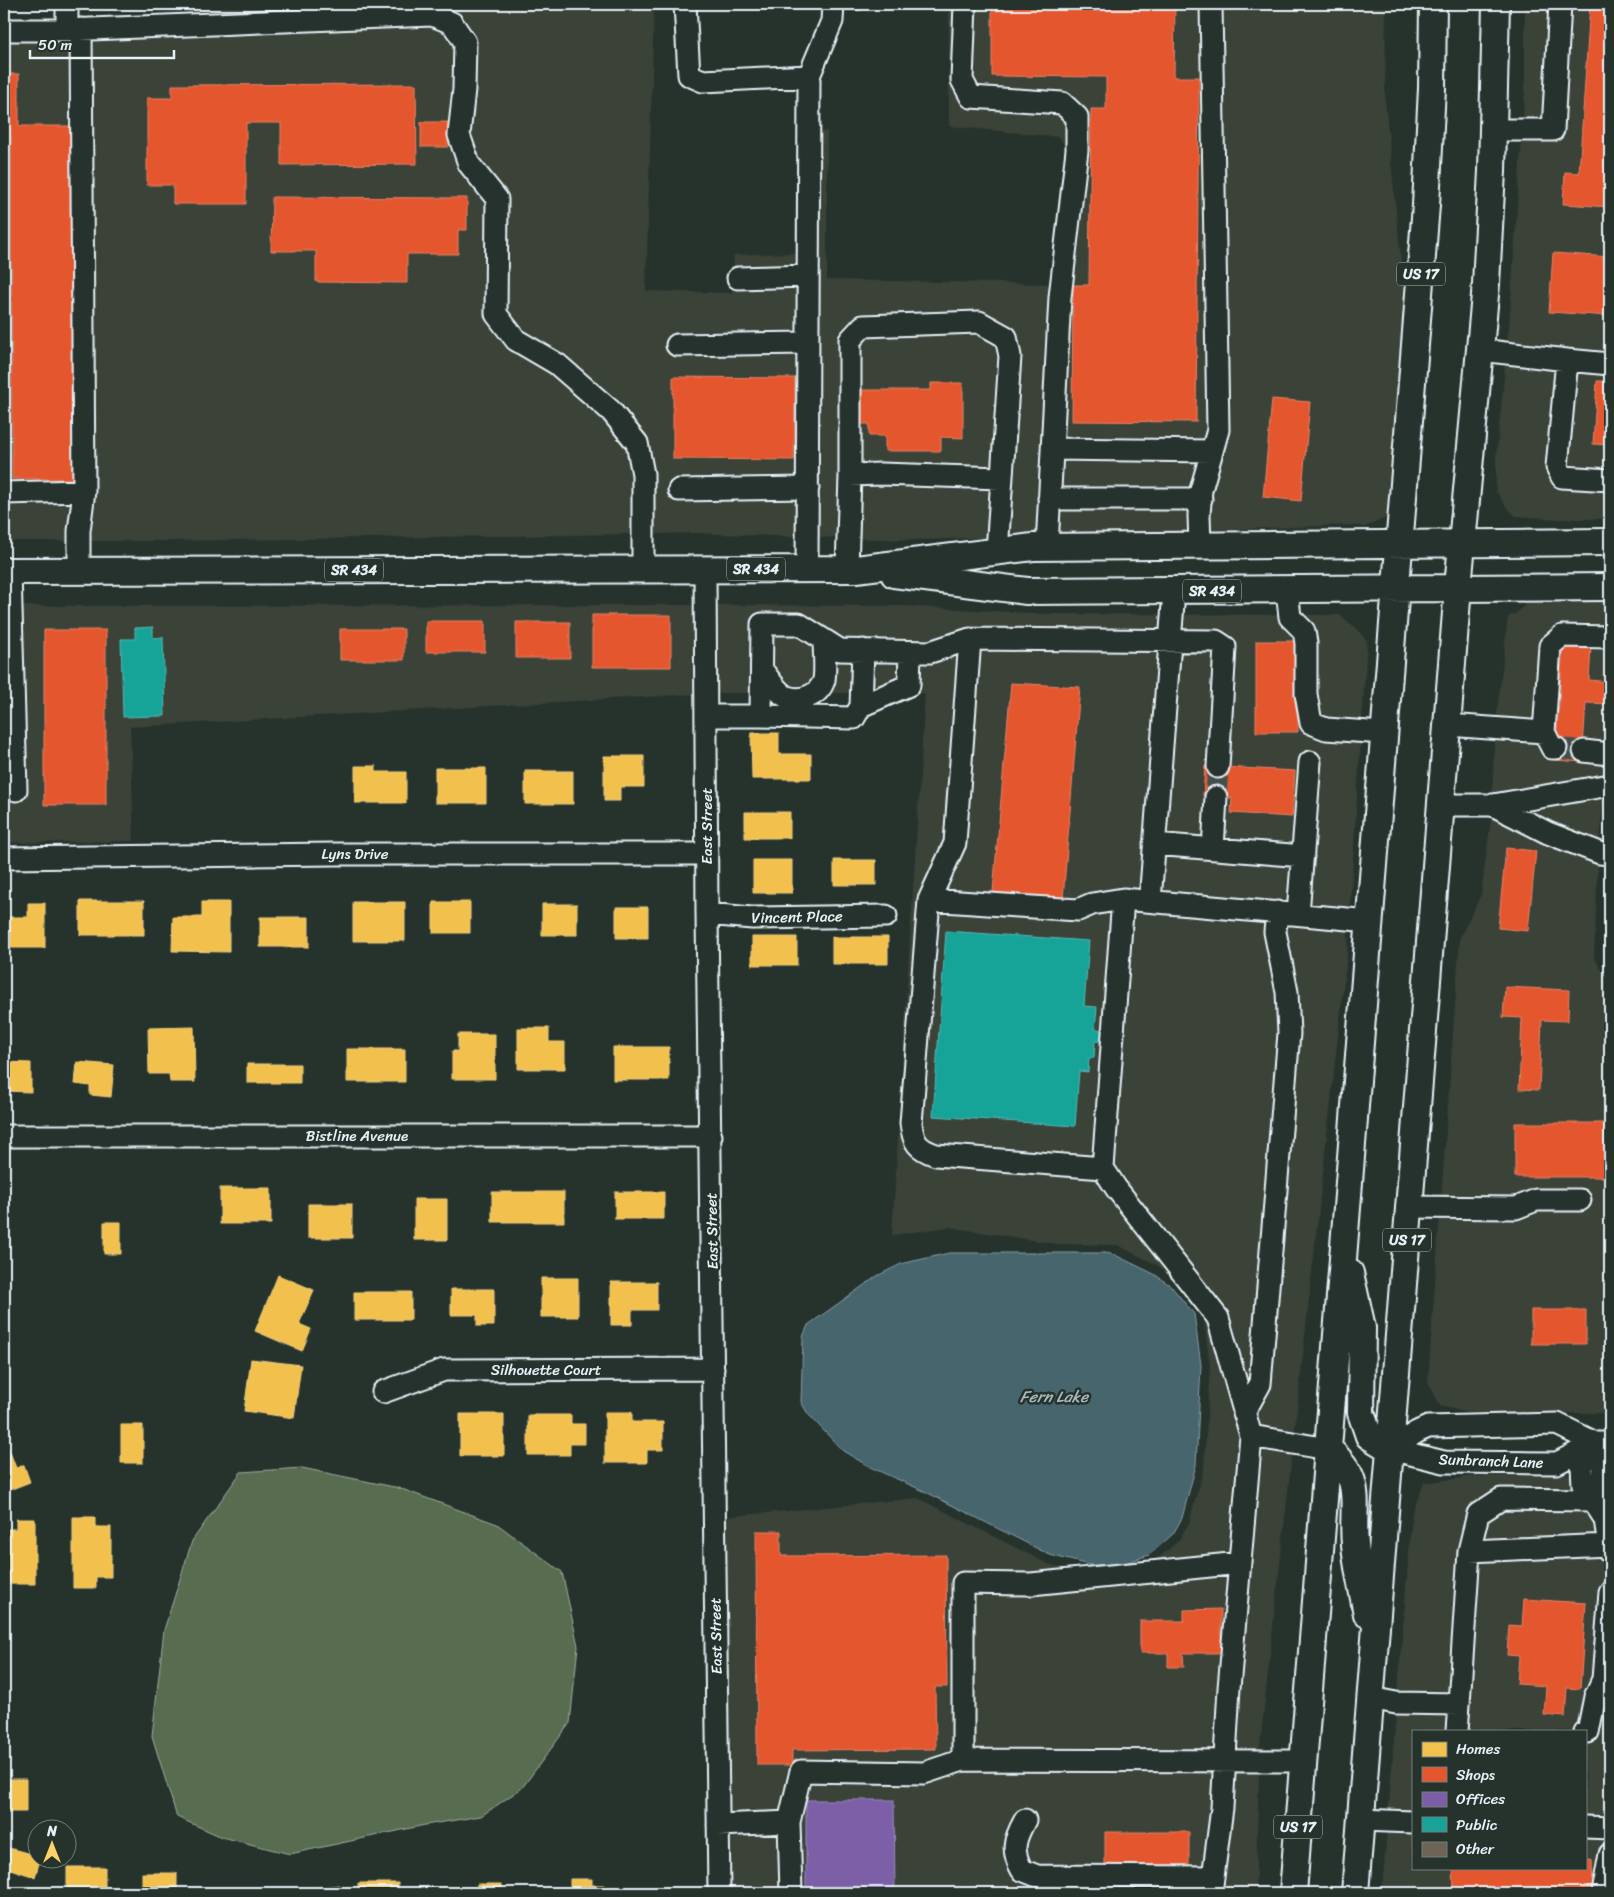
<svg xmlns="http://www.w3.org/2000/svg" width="1614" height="1897" font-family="Sriracha,sans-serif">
	<rect width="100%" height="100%" fill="#26332d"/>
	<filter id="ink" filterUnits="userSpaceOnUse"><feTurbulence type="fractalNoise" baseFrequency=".02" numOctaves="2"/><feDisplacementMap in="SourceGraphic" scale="10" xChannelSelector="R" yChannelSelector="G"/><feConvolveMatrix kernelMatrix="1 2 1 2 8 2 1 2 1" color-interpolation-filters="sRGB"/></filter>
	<g filter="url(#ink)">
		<path fill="#3b4239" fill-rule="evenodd" d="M186,4h245l-244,10z
			M432,4h222l-8,287 86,2 2,-38 61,-2 1,-86 3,-34 -1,404 -102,-4 -43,1 -9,-98 -27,-34 -55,-46 -40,-25 -17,-21 -1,-119 -26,-33 -9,-25 4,-97 -13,-20 -4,-3z
			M949,4h6l8,99 8,6 88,5 8,8v28l-8,-13 -110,-11z
			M974,4h412l-1,95 22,224 -12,148 -9,47 -21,9 -14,-2 -293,11 11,-238 14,-190 -14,-13 -6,-3 -86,-5 -5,-10z
			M1525,4h85v515h-53l-41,-3 -9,-8 -11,-17v-31l14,-145 15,-224z
			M430,26l16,7 9,13v43l32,114 25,146 39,25 53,45 24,30 5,26v59l-466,7h-163v-500h73z
			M827,131v149l224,4 -13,252 -123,4 -98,-3 1,-405z
			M1566,602h44v183l-5,1 -7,74 -4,97 16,27v448h-1l-2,-19h-117l-24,-1 -26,-6 -12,-25 32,-444 21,-42 10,-76 4,-89 13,-113 7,-3 11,-10z
			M696,605v89l-566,33 4,114 -130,2v-237z
			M715,605l189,1 141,8 295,1 16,13 11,13 -20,313 -87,791 -5,148h-526l-4,-376 193,-19 130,66 41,11 65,-13 24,-21 11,-18 15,-55 6,-102 -7,-53 -26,-33 -20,-15 -40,-20 -59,-1 -109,-17 -57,8 33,-542h-209z
			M1610,1471v422h-228l30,-380 12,-30 51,-7h68zM1413,1731h172v137h-172z"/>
		<path fill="#596c4f" stroke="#a0aea4" d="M302,1468l97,20 98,36 65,48 16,74 -8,77 -48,65 -41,28 -56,9 -135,29 -68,-17 -45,-20 -25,-81 12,-106 28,-89 49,-69z"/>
		<path fill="#47656d" stroke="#879da5" d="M949,1253h157l9,2 39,19 17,12 23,28 7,51 -5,100 -14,53 -9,16 -24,21 -27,9 -33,1 -39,-10 -124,-63 -56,-25 -27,-16 -35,-37 -7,-12 2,-65 5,-12 69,-49 24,-12z"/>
		<path fill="#f2c14e" stroke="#efcf81" d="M751,733h28v21h32v25h-59z
			M604,756h40v31h-24v14h-16z
			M355,766h21v6h30v31h-51z
			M435,768h51v35h-51z
			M525,771h48v33h-48z
			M745,812h45v26h-45z
			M753,860h39v33h-39z
			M834,860h42v25h-42z
			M80,901h64v34h-64z
			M202,902h27v50l-57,-1 1,-34h29z
			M353,902h52v39h-52z
			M433,902h37v31h-37z
			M28,903h17v45h-41v-31h24z
			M542,904h35v31h-35z
			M616,907h32v31h-32z
			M260,917h49v30h-49z
			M752,937h45v28h-45z
			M832,937h56v27h-56z
			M194,1027l1,55h-25l-1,-8h-20l-1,-46z
			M518,1028h31v14h16v27h-47z
			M458,1034h37v45h-43v-28h6z
			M613,1047h56v33h-56z
			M347,1049h58v33h-58z
			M4,1062l27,1v29l-27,-1z
			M77,1062l37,3 -3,32 -21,-2v-9l-15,-2z
			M247,1064h53v19h-53z
			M220,1188h51v36h-51z
			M492,1192h72v30h-72z
			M615,1192h49v27h-49z
			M414,1199h33v41h-33z
			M308,1204h44v34h-44z
			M104,1222h17v32h-17z
			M278,1275l36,15 -15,34 12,5 -9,22 -47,-20z
			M541,1278h37v39h-37z
			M611,1282h46v28h-25v15h-21z
			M451,1289h43v37h-17v-11h-26z
			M354,1292h57v28h-57z
			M251,1359l50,6 -7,53 -50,-7z
			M605,1412h27v10h31v28h-16v13h-42z
			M460,1414h44v42h-44z
			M528,1415h43v9h14v20h-15v11h-42z
			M121,1425h22v38h-22z
			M4,1436l12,32 8,-3 6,17 -26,10z
			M73,1517h22v10h16v50h-15v11h-23z
			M16,1519h19v65h-31v-55h12z
			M4,1779h22v33h-22z
			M9,1848l29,8v4h2l-5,17 -31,-10z
			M67,1867h38v26h-38z
			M142,1873h35v20h-35z
			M570,1879h22v6h12v8h-34z
			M358,1883h40v10h-40z
			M477,1884h25v9h-25z
			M340,1885l1,8h-37l-1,-4z
			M409,1888h39v5h-39z
			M619,1891h37v2h-37z"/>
		<path fill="#e4572e" stroke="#e5856b" d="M992,4h183l-1,73h25l-3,345 -124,-1 1,-136h16l2,-176h15v-32l-114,-1z
			M1590,4h20v203l-47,-3 2,-32 14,1z
			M4,74h15v52h53l1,353h-61l-1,-343h-7z
			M416,84l1,80 -136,1v-42h-35v81h-73v-19h-26v-87h25v-13z
			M421,122h27v25h-27z
			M272,197l195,1v32h-9v24h-51v29l-91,-1v-31h-45z
			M1553,253l57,4v59l-61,-4z
			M673,377l122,1 -1,82 -121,-1z
			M1597,381h13v64l-17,-1z
			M931,383h32v55l-22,-1v14h-56v-15h-16v-12h-18l1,-34h79z
			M1272,399l38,3 -9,99 -38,-4z
			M592,615h79v52h-79z
			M426,621h59v31h-59z
			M516,622h54v36h-54z
			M340,629h64v31h-64z
			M44,630h62v175h-62z
			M1256,641h42v91h-42z
			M1563,645l28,2 -2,33 21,2v22l-24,-1 -4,59 -27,-2z
			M1011,683l69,4 -17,212 -70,-7z
			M1205,766l90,5 -3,46 -61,-4 1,-15 -29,-2z
			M1506,848l30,3 -8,80 -30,-3z
			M1505,987l64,3 -1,31 -26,-1 -3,70 -20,-1 3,-71 -19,-1z
			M1515,1123h90v54h-90z
			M1531,1310h55v34h-55z
			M756,1531h25v25l165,-1 1,132h-12l1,62 -144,1v15h-35z
			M1524,1599l62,4 -6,86 -13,-1 -2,29 -21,-2 2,-29 -29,-2 2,-28 -12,-1 2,-30 13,1z
			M1221,1609v44h-38l1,14h-16v-14h-28v-32h44v-11z
			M1105,1832h84v36h-84z
			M1585,1860h7l1,31 -139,2 -1,-25h132z"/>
		<path fill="#7b5ea7" stroke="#9c8abf" d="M806,1800h88l1,93h-89z"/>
		<path fill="#17a398" stroke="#56bab5" d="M153,627v11l10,-1 2,79 -42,1 -2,-78h14v-11z
			M946,931l143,10 -5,65 13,1 -2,22 9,1 -1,12 -8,-1 -1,17h-5l-1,14 -9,-1 -4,55 -142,-10z"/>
		<path fill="#6d6455" stroke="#e8f1f8" d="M839,4h22v6h-22z"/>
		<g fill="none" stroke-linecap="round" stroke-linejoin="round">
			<path stroke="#43504b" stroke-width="21" stroke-dasharray="21 11" stroke-linecap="butt" d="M1556,748l28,3
				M1216,797l2,-30"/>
			<defs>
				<path id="minor" d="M67,4v26
					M685,4l4,71 14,6 106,-5
					M965,4l-3,76 9,17 91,6 15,14v33l-17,147 -13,250
					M4,30h63l365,-15 20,8 13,19 -1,47 -5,46 10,29 28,35 -1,115 20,26 41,24 54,47 26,32 6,31v95
					M1493,130h60l7,-126
					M738,278l69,-2
					M677,345l131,-2
					M1480,350l87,10
					M1610,364l-43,-4 -10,107 5,10 48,3
					M1052,449l160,2
					M850,475l31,-1 120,4
					M679,490l129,-2
					M4,493l80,-2 -3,-462
					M1049,499h152
					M1200,545l-1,-30 2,-25 17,-60 -7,-426
					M705,569l2,345 12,979
					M807,569l2,-493 23,-55 1,-17
					M847,569l3,-94v-135l13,-14 116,-4 27,15 4,19 -13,196
					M10,571l6,219
					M79,571v-40l5,-40
					M1287,590l3,27 14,14 2,12v51l5,29 15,6 58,4
					M970,639l-15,204 -26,57 -18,223c2,20 7,26 25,32l167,13
					M863,650l-2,56 -7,12 -93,-2 1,-92h37l41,26 90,2 40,-13 246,2 9,6 -7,120
					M762,670c7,8 14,21 23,26 15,7 34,0 39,-16 2,-12 0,-28 0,-40
					M861,706l48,-21 1,-33
					M706,716h55
					M1448,725l96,7 6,-86 12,-10 48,1
					M1544,732l8,16h4
					M1584,751l26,3
					M1442,805h51l117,-20
					M1493,805l55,28 52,20 10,1
					M1154,844l149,12
					M1213,849l3,-52
					M4,858l331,-4h372
					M1123,899l-20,269 13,20 102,130 33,118
					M929,900l149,10 14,-6 31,-5 247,22
					M1150,901l24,-310
					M707,914l45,4 134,-2
					M1298,914l12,-152
					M4,1136h707
					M1409,1207l107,1 20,-8h44
					M383,1392l61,-22 269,-1
					M1244,1413l16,-29 29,-351 -2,-41 -12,-60 2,-20
					M1595,1443l-13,23 1,19 22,34 5,34
					M1390,1449l54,13 113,1 38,-20h15
					M1390,1449l27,-17 11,-5 129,-3 38,19
					M1593,1500l10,-18 1,-18 -9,-21
					M1469,1551l140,-6
					M1370,1698l26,5 63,1 10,-153 9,-37 23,-15 92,1
					M1457,1731l2,-27
					M1585,1732h3l7,-35 8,-18 7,-87
					M963,1760l340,1
					M1025,1820c-11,20 -14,30 -3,50l15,6 176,1
					M1360,1820l53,2
					M789,1822l2,71
					M718,1825l71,-3 12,-51 123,2 39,-13v-177l68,1 209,-21
					M1585,1827l25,1
					M1211,1893l11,-85 7,-120 22,-252 77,13
					M1603,1893l7,-39"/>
				<path id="major" d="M4,571l852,-2 177,-22 577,-5
					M894,574l133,17 583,-4
					M1350,1273l12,55 -1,85 8,23 21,13
					M1328,1449c38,32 23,53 27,96 2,23 8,47 12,69
					M1293,1893l133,-1688 6,-117 1,-84
					M1355,1893l103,-1306 28,-303 6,-113 4,-167"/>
			</defs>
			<use href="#minor" stroke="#e8f1f8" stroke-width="25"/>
			<use href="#major" stroke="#e8f1f8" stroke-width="30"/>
			<use href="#minor" stroke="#26332d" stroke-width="21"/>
			<use href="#major" stroke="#26332d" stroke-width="26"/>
		</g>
	</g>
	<g text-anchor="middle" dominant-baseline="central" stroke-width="5" stroke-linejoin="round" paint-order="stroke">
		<g fill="#26332d" stroke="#aeb8bb" stroke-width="1">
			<rect x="1397" y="262.5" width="48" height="23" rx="4"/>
			<rect x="727" y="557.5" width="58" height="23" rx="4"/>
			<rect x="325" y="558.5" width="58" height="23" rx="4"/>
			<rect x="1183" y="579.5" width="58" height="23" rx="4"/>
			<rect x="1383" y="1228.5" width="48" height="23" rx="4"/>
			<rect x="1274" y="1815.5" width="48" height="23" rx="4"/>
		</g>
		<g font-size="14" font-weight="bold" fill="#e8f1f8">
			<text x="1421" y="274">US 17</text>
			<text x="756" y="569">SR 434</text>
			<text x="354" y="570">SR 434</text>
			<text x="1212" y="591">SR 434</text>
			<text x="1407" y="1240">US 17</text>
			<text x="1298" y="1827">US 17</text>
		</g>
		<g font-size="15" fill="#e8f1f8" stroke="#26332d">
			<text transform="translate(707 826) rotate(-90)">East Street</text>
			<text x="355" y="854">Lyns Drive</text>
			<text transform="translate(797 917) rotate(-1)">Vincent Place</text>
			<text x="357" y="1136">Bistline Avenue</text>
			<text transform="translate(712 1231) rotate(-91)">East Street</text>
			<text x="546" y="1370">Silhouette Court</text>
			<text transform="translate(1491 1461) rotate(2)">Sunbranch Lane</text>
			<text transform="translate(716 1636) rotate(-91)">East Street</text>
		</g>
		<g font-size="16" font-style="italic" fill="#a8b9c0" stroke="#26332d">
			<text x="1054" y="1396">Fern Lake</text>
		</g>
	</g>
	<rect width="1614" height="1897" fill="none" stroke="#26332d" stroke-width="20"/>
	<rect x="10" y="10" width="1594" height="1877" fill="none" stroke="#e8f1f8" stroke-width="2" filter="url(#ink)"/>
	<rect x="1412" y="1730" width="175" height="140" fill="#26332d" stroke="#747f7e"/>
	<rect x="1422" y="1742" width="25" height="15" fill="#f2c14e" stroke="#747f7e"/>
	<text x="1456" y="1754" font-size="15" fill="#e8f1f8">Homes</text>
	<rect x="1422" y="1767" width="25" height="15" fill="#e4572e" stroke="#747f7e"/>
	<text x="1456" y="1780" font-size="15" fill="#e8f1f8">Shops</text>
	<rect x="1422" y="1792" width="25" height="15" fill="#7b5ea7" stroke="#747f7e"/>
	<text x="1456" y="1804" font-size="15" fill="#e8f1f8">Offices</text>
	<rect x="1422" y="1817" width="25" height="15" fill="#17a398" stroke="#747f7e"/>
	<text x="1456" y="1830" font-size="15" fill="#e8f1f8">Public</text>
	<rect x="1422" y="1842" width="25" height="15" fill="#6d6455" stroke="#747f7e"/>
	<text x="1456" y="1854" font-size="15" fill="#e8f1f8">Other</text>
	<g transform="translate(52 1844)"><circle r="24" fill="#26332d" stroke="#747f7e"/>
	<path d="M0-4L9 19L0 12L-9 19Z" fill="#ffd166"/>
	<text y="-8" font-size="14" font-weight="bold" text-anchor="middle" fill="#e8f1f8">N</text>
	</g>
	<path d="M30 50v8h144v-8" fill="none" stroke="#e8f1f8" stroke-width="2.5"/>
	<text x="38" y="50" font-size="15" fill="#e8f1f8" stroke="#26332d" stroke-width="4" paint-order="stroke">50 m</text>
</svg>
